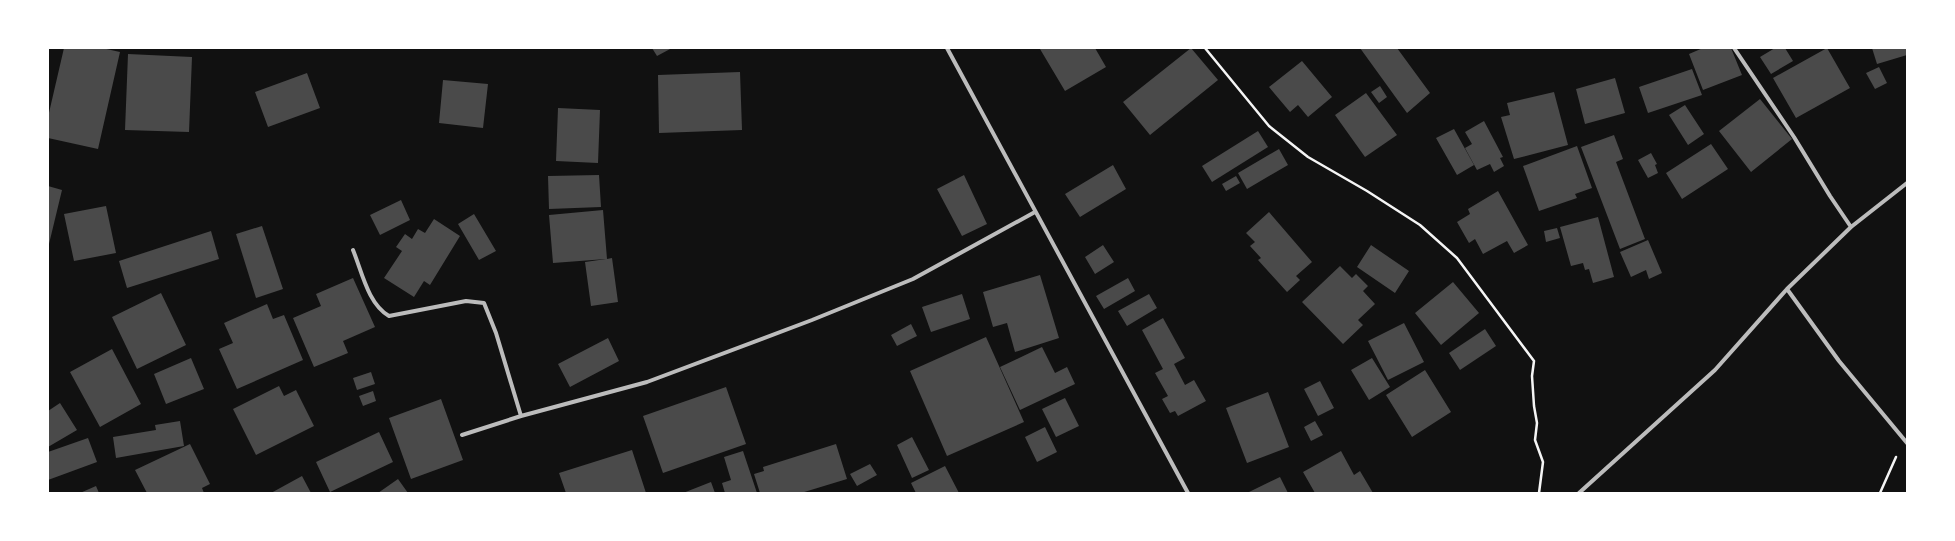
<svg xmlns="http://www.w3.org/2000/svg" width="1955" height="541" font-family="'Nunito Sans',sans-serif">
	<rect width="100%" height="100%" fill="#111"/>
	<path fill="#4a4a4a" d="M64,48h38l18,4 -22,97 -50,-11v-21z
		M652,48h20l-15,8z
		M1043,48h52l11,19 -41,24 -25,-42z
		M1191,48l27,32 -68,55 -27,-33z
		M1360,48h37l33,45 -23,20z
		M1703,48h28l11,27 -39,15 -14,-36z
		M1775,48h10l8,13 -22,13 -11,-17z
		M1827,48l23,40 -54,30 -23,-40z
		M1872,48h35v7l-30,9z
		M128,54l64,3 -3,75 -64,-2z
		M1302,61l30,36 -24,20 -10,-12 -8,7 -21,-25z
		M1879,67l8,16 -12,6 -9,-16z
		M1692,69l10,26 -54,18 -9,-26z
		M740,72l2,58 -83,3 -1,-58z
		M307,73l13,35 -52,19 -13,-35z
		M1615,78l10,35 -40,11 -9,-35z
		M443,80l45,4 -5,44 -44,-5z
		M1380,86l7,11 -8,6 -8,-11z
		M1554,92l14,53 -54,14 -13,-42 9,-2 -3,-12z
		M1366,93l31,42 -32,22 -30,-42z
		M1760,99l32,40 -41,33 -32,-41z
		M1685,105l19,29 -16,11 -19,-30z
		M558,108l42,2 -2,53 -42,-2z
		M1484,121l19,36 -3,1 4,8 -10,6 -4,-8 -13,6 -12,-22 7,-4 -7,-12z
		M1454,129l20,36 -17,10 -21,-37z
		M1258,131l10,16 -56,35 -10,-16z
		M1614,135l9,24 -7,3 29,77 -25,10 -39,-102z
		M1711,144l17,25 -46,30 -16,-26z
		M1577,146l15,42 -17,6 2,4 -38,13 -16,-45z
		M1279,149l9,16 -41,24 -9,-16z
		M1651,153l6,11 -2,1 3,8 -10,5 -10,-18z
		M1113,165l13,24 -46,28 -15,-23z
		M599,175l2,32 -52,2 -1,-33z
		M964,175l23,49 -25,12 -25,-47z
		M1236,176l4,7 -14,8 -4,-7z
		M48,186l14,4 -13,54 -1,-1z
		M1498,191l30,54 -14,8 -7,-12 -24,13 -8,-15 -6,4 -12,-21 13,-8 -2,-5z
		M401,200l9,20 -30,15 -10,-20z
		M106,206l10,47 -42,8 -10,-47z
		M603,210l4,49 5,-1 6,44 -27,4 -6,-44 21,-3 -53,4 -4,-48z
		M1269,212l43,50 -16,14 4,4 -13,12 -29,-32 3,-2 -11,-12 5,-4 -9,-9z
		M474,214l22,37 -17,9 -21,-36z
		M1598,217l16,60 -21,6 -4,-14 -4,1 -2,-7 -12,3 -11,-39z
		M434,219l26,17 -30,49 -6,-4 -10,16 -30,-19 18,-27 -6,-4 9,-13 7,5 6,-10 7,4z
		M262,226l21,63 -27,9 -20,-64z
		M1557,228l3,10 -14,4 -2,-11z
		M211,231l8,28 -92,29 -8,-27z
		M1648,240l14,33 -13,6 -3,-9 -15,7 -11,-25z
		M1103,245l11,17 -19,12 -10,-17z
		M1371,245l38,26 -14,22 -38,-26z
		M1340,266l12,12 4,-4 12,12 -5,5 12,13 -17,16 5,5 -20,19 -41,-42z
		M1040,275l19,63 -44,14 -8,-29 -14,4 -10,-35z
		M353,278l22,49 -32,14 5,12 -34,14 -21,-49 28,-12 -5,-12z
		M1128,278l7,13 -31,18 -8,-13z
		M1453,282l26,31 -38,32 -26,-32z
		M161,293l25,52 -49,24 -25,-52z
		M962,294l8,25 -39,13 -9,-25z
		M1149,294l8,14 -30,18 -9,-15z
		M267,304l6,15 11,-4 19,45 -66,29 -18,-40 14,-6 -9,-20z
		M1163,318l22,40 -11,6 11,21 9,-5 12,21 -28,15 -3,-5 -5,2 -8,-14 6,-3 -13,-23 8,-4 -21,-39z
		M1404,323l20,39 -36,18 -20,-39z
		M911,324l6,12 -20,10 -6,-11z
		M1485,329l11,17 -36,24 -11,-17z
		M986,337l38,85 -77,34 -37,-85z
		M608,338l11,23 -49,26 -12,-23z
		M1042,347l13,26 12,-6 8,17 -55,26 -20,-43z
		M112,349l29,55 -41,23 -30,-55z
		M191,358l13,31 -38,15 -12,-30z
		M1372,358l18,29 -21,13 -18,-30z
		M1425,370l26,42 -39,25 -26,-42z
		M371,372l4,12 -18,6 -4,-12z
		M1320,381l14,27 -16,8 -14,-27z
		M279,386l5,10 12,-6 18,36 -58,29 -23,-46z
		M726,387l20,57 -83,29 -20,-57z
		M373,391l3,10 -13,5 -4,-10z
		M1268,392l21,55 -42,16 -21,-55z
		M1065,398l14,28 -23,11 -14,-28z
		M441,399l22,61 -52,19 -22,-61z
		M60,403l17,27 -29,17v-36z
		M180,421l4,25 -68,12 -3,-21 43,-7 -1,-5z
		M1315,421l8,14 -12,6 -7,-14z
		M1045,427l12,25 -20,10 -12,-25z
		M379,432l14,30 -63,30 -14,-30z
		M912,437l17,33 -17,8 -15,-33z
		M88,438l9,24 -49,18v-28z
		M190,444l20,40 -8,4 2,5h-57l-12,-23z
		M836,444l11,35 -46,14h-41l-6,-19 10,-3 -1,-4z
		M632,450l14,43h-80l-7,-20z
		M743,451l14,42h-32l-3,-10 9,-3 -7,-23z
		M1341,451l13,24 6,-4 13,22h-58l-12,-21z
		M870,464l7,11 -20,11 -7,-12z
		M945,466l14,27h-43l-5,-10z
		M302,476l9,17h-40z
		M1280,477l8,16h-38l-1,-1z
		M398,479l10,14h-30z
		M711,482l4,11h-32z
		M96,486l3,7h-19z"/>
	<g fill="none" stroke-linecap="round" stroke-linejoin="round">
		<path stroke="#f5f5f5" stroke-width="2.5" d="M1205,48l64,78 39,31 59,34 53,34 37,33 77,103 -2,15 2,30 3,17 -2,17 8,22 -4,31
			M1880,493l16,-36"/>
		<path stroke="#bcbcbc" stroke-width="4" d="M947,48l241,445
			M1734,48l60,89 36,59 21,31
			M353,250c9,22 15,54 36,66l77,-15 18,2 12,30 25,83
			M1787,289l52,72 68,82
			M462,435l59,-19 126,-34 165,-62 101,-41 122,-67
			M1579,493l136,-123 72,-81 64,-62 56,-44"/>
	</g>
	<rect width="1955" height="541" fill="none" stroke="#ffffff" stroke-width="98"/>
</svg>
